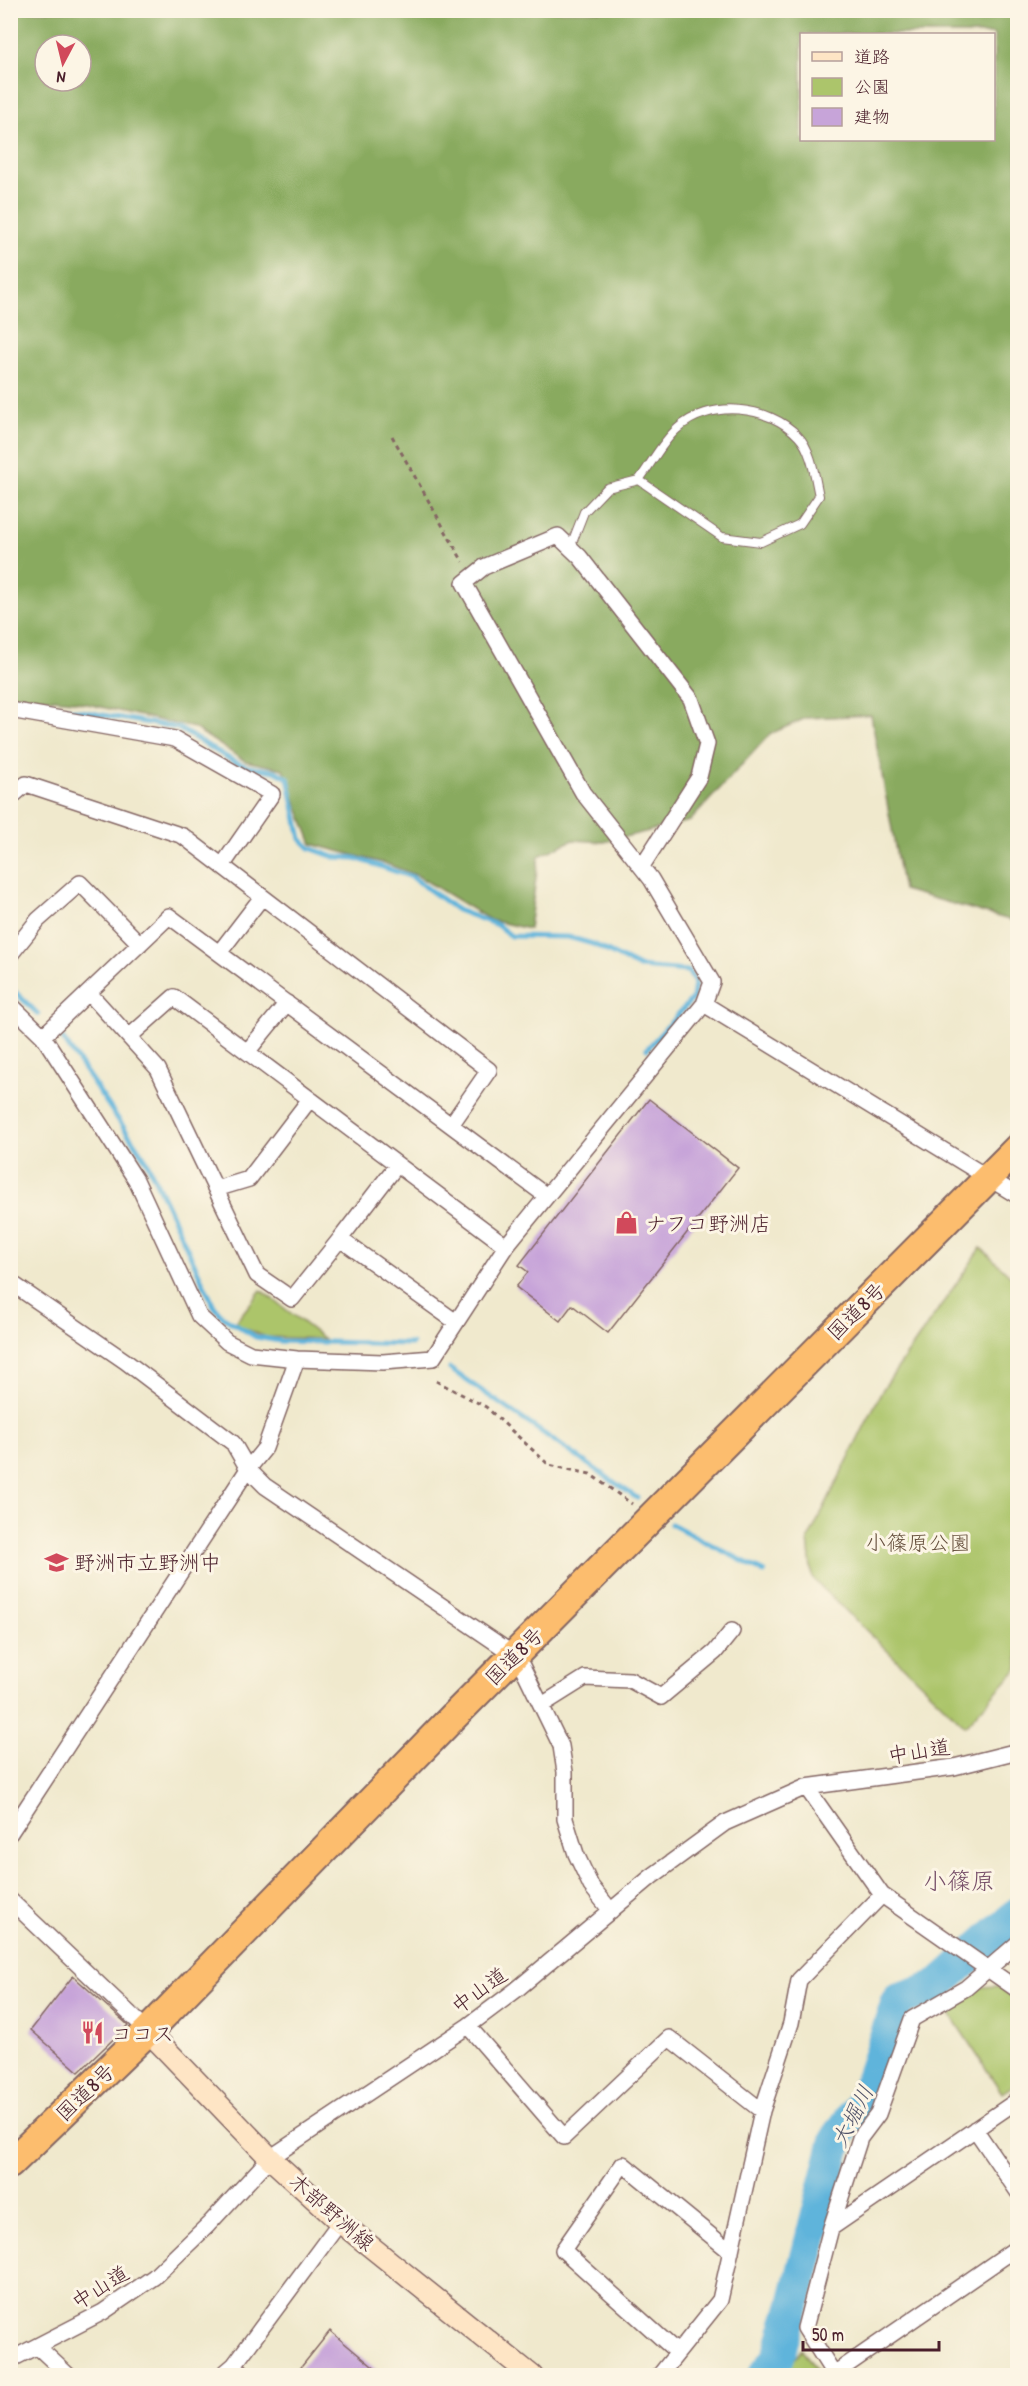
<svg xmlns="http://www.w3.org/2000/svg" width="1028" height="2386" font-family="'Patrick Hand','Klee One',sans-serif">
	<rect width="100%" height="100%" fill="#fcf5e5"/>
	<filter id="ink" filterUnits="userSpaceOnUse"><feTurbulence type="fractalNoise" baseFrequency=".0167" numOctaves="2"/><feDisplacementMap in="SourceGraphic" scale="12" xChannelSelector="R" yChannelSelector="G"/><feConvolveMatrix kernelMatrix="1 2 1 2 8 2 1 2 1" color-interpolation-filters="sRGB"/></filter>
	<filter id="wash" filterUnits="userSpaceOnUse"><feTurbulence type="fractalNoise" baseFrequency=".008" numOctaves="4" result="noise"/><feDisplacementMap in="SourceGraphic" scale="24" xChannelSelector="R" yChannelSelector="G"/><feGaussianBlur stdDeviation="1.35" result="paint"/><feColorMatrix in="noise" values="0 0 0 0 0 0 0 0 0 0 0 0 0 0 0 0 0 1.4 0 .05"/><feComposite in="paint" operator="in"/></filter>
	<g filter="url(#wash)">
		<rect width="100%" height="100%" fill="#f0e9cd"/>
		<path fill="#acc56b" stroke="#7b724b" stroke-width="1.5" d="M981,1248l36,34 1,386 -53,58 -153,-148 -4,-38 75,-151z
			M261,1290l63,49 -58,-2 -32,-13z
			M998,1986l20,14 -1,88 -3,-3 -12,8 -54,-82 32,-24z
			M802,2349l18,26h-38z"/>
		<path fill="#89aa5f" stroke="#6a6445" stroke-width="1.5" fill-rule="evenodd" d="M10,11h1007v911l-114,-32 -32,-175 -65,3 -36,16 -80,87 -86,21 -31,-2 -34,16 -10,73 -39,-9 -72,-44 -31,-12 -75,-20 -29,-75 -38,-8 -51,-33 -120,-27 -63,-6zM802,34h192v106h-192zM45,45h36v36h-36z"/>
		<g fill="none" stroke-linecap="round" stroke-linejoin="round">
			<path stroke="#5fb4db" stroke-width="5" d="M10,699l168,29 55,33 15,6 27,4 13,7 13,61 9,9 24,9 21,1 57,19 45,33 40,15 14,11 57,1 25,7 46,23 49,4 7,12 -2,15 -46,51
				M10,987l28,27
				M63,1039l83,121 68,146 9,11 33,20 24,4 132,3
				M450,1369l187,129
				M671,1524l93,48"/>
			<path stroke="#5fb4db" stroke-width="33" d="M764,2376l14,-18 17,-56 42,-164 28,-40 33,-98 37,-12 83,-75"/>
		</g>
		<g id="blocks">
			<path fill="#c7a4d9" d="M649,1099l89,69 -130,165 -36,-28 -12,16 -44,-34 12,-15 -9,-7z
				M73,1976l55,49 -49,47 -48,-42z
				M330,2331l54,45h-90z"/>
		</g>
	</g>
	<g filter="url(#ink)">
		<use href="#blocks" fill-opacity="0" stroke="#846664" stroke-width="1.5"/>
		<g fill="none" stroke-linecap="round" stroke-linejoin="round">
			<defs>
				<path id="lane" d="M570,548l14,-36 23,-24 32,-8 83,57 39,5 39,-18 19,-28c-4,-18 -7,-46 -21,-60 -29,-31 -89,-37 -121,-7 -15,13 -26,35 -38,51"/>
				<path id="street" d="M10,710l165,29 97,55 -50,72
					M10,798l16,-14 157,52 306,234 -38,55
					M219,953l43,-56
					M10,955l28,-35 42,-37 60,61
					M89,993l69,76 99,206 35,24 48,-60 116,83
					M10,1004l33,32 93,144 63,136 28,26 24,12 46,5 86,3 50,-4 73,-112 198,-242 8,-22 -61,-103 -68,-86 -119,-210 20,-16 74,-31 22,21 111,142 16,45 -8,33 -57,89
					M704,1004l314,192
					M43,1036l126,-120 376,279
					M129,1037l45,-40 332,249
					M247,1052l40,-49
					M216,1189l33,-10 61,-80
					M340,1239l57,-74
					M10,1282l115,79 108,82 15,26 17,17 239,162 18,18 39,80 4,26v47l11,35 15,32 20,25
					M542,1705l43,-27 45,2 31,17 54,-45 17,-21
					M806,1787l76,108 136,95
					M10,1833l238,-364 17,-21 32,-89
					M10,1900l138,131
					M1018,1943l-52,45 -54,31 -34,95 -18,24 -29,90 -26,100 29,46 184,-127
					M468,2026l96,111 105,-99 93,73
					M975,2129l43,63
					M831,2228l187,-128
					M38,2347l31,29
					M677,2352l-114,-102 60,-86 108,88
					M10,2360l93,-48 51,-35 54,-52 62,-67 198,-132 48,-36 135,-113 74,-54 81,-36 148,-20 64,-16
					M234,2365l12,11
					M221,2376l13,-11 106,-143
					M659,2376l61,-76 42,-189 29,-88 8,-43 83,-85"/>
				<path id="secondary" d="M148,2031l122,127 70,64 192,154"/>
				<path id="highway" d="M10,2164l138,-133 307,-316 563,-567"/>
			</defs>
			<use href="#lane" stroke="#846664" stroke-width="10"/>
			<use href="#street" stroke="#846664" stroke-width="18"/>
			<use href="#secondary" stroke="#846664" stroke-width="24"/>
			<use href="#highway" stroke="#846664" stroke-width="32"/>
			<path stroke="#846664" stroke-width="3" stroke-dasharray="4.5 4.5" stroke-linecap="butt" d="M392,436l71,126
				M436,1381l50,26 63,58 41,9 42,30"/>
			<use href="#lane" stroke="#fff" stroke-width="8"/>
			<use href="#street" stroke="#fff" stroke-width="15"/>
			<use href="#secondary" stroke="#fee5c5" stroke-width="21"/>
			<use href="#highway" stroke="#fcbd6e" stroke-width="28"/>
		</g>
	</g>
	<defs>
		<symbol id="shop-bare" viewBox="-9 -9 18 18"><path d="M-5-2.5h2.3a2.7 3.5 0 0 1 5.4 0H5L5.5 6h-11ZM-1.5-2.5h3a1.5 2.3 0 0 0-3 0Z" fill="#d1495b" stroke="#fcf5e5" stroke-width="2.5" paint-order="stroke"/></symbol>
		<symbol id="school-bare" viewBox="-9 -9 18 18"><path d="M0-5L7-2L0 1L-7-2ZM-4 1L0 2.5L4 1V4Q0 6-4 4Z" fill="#d1495b" stroke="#fcf5e5" stroke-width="2.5" paint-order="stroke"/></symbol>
		<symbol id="restaurant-bare" viewBox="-9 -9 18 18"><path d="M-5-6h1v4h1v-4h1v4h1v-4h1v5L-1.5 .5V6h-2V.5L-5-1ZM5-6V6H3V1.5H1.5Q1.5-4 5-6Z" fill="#d1495b" stroke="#fcf5e5" stroke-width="2.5" paint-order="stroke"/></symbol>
	</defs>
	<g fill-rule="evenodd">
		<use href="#shop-bare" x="610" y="1206" width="33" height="33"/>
		<use href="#school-bare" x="40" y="1546" width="33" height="33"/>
		<use href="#restaurant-bare" x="76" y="2016" width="33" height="33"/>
	</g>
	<g text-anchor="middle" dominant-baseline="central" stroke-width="6" stroke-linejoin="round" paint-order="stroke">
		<g font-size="21" fill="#4a1f2b" stroke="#fcf5e5" text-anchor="start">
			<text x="645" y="1223">ナフコ野洲店</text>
			<text x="74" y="1562">野洲市立野洲中</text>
			<text x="111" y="2033">ココス</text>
		</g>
		<g font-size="21" fill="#4a1f2b" stroke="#fcf5e5">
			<text transform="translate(856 1311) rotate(-45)">国道8号</text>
			<text transform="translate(514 1656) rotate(-45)">国道8号</text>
			<text transform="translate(919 1751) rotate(-9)">中山道</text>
			<text transform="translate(479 1990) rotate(-36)">中山道</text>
			<text transform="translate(85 2092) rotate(-44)">国道8号</text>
			<text transform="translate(332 2212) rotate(41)">木部野洲線</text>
			<text transform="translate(100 2287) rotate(-32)">中山道</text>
		</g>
		<g font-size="21" fill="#67513e" stroke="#fcf5e5">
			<text x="918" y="1542">小篠原公園</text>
		</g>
		<g font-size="22" font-style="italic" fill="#515369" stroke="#fcf5e5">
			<text transform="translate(852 2116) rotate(-63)">大堀川</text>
		</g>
		<g font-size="24" fill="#764e68" stroke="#fcf5e5">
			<text x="959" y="1880">小篠原</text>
		</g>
	</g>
	<rect width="1028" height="2386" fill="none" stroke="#fcf5e5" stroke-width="36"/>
	<rect x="800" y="33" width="195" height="108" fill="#fcf5e5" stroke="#b59f9b" stroke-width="1.5"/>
	<rect x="812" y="52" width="30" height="9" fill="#fee5c5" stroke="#b59f9b" stroke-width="1.5"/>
	<text x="854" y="63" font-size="18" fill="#4a1f2b">道路</text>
	<rect x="812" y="78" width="30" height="18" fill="#acc56b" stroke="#b59f9b" stroke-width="1.5"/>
	<text x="854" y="93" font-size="18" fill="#4a1f2b">公園</text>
	<rect x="812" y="108" width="30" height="18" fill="#c7a4d9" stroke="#b59f9b" stroke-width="1.5"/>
	<text x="854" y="123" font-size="18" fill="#4a1f2b">建物</text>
	<g transform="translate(63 63) rotate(187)"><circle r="28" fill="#fcf5e5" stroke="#b59f9b" stroke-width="1.5"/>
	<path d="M0-4.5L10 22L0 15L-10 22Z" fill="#d1495b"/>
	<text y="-9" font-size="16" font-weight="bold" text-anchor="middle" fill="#4a1f2b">N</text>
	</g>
	<path d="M803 2341v9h136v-9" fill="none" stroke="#4a1f2b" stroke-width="3"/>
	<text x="812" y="2341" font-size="18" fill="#4a1f2b" stroke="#fcf5e5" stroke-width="4.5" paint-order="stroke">50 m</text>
</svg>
